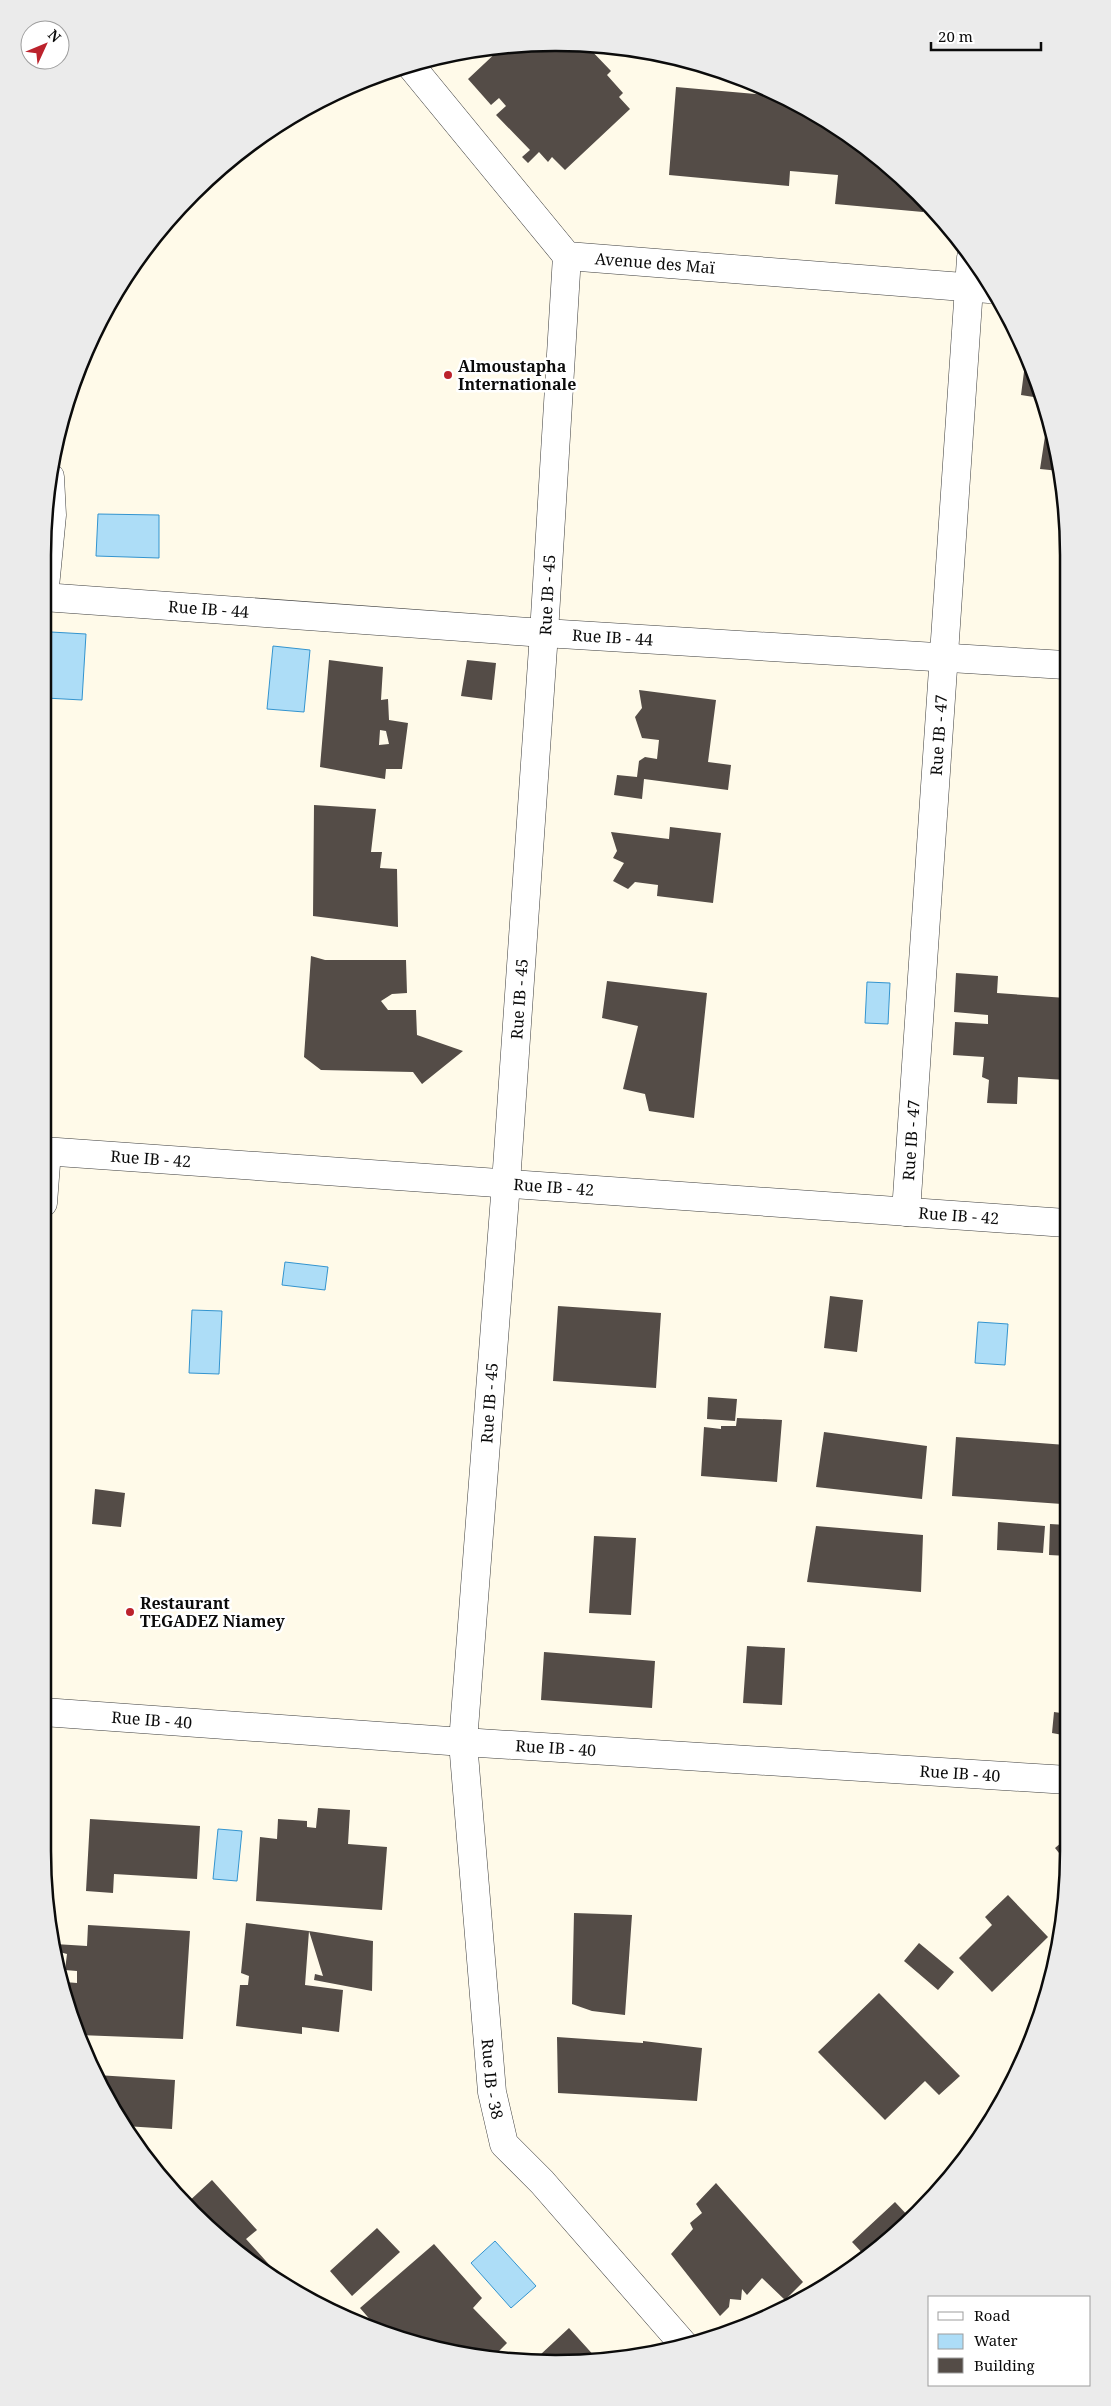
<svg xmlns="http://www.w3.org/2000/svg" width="1111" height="2406" font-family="'Noto Serif',serif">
	<rect width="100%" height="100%" fill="#fffae9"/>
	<path fill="#adddf7" stroke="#3394cf" d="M98,514l61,1v43l-63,-2z
		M51,632l35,2 -4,66 -36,-2z
		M273,646l37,4 -6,62 -37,-3z
		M867,982l23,1 -2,41 -23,-1z
		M285,1262l43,5 -3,23 -43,-5z
		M192,1310l30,1 -3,63 -30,-1z
		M978,1322l30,2 -3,41 -30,-2z
		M218,1829l24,2 -5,50 -24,-2z
		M495,2241l41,45 -25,22 -40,-45z"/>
	<path fill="#544c47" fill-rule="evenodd" d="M555,43l32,3 24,25 -4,4 16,18 -4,4 11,12 -65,61 -13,-13 -4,5 -9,-10 -11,11 -6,-6 8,-7 -34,-35 10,-9 -7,-8 -8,7 -23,-26 33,-31z
		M676,87l101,9 91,52 56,57 -1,7 -88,-8 3,-29 -48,-4 -1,15 -120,-11z
		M1025,364l6,1 9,33 -19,-3z
		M1047,423l8,32 5,16 -20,-2z
		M329,660l54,7 -2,33 7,-1 1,21 19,3 -6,46h-16l-1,10 -65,-12zM380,730l6,1 3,13 -10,1z
		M467,660l29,3 -4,37 -31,-4z
		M639,690l77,10 -8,62 23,3 -3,25 -84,-11 -2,20 -28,-4 3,-20 20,2 2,-16 6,-4 12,2 2,-19 -17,-2 -7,-21 7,-9z
		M314,805l62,4 -5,43h11l-2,16 17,1 1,58 -85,-11z
		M670,827l51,6 -8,70 -56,-7 1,-11 -23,-3 -7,7 -15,-8 11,-18 -11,-5 4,-7 -6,-19 58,7z
		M311,956l14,4h81l1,33 -15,1 -11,7 7,9h28l1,25 46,16 -41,33 -9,-12 -92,-2 -17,-13z
		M956,973l42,3 -1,17 69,5v82l-48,-3 -1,27 -30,-1 2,-23 -7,-3 2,-20 -31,-2 2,-33 33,2v-9l-34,-3z
		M607,981l100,12 -13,125 -45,-7 -4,-17 -22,-5 15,-63 -36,-8z
		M830,1296l33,4 -6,52 -33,-4z
		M558,1306l103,7 -5,75 -103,-7z
		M708,1397l29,2 -2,22 -28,-2z
		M737,1418l45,2 -5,62 -76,-6 3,-49 17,2v-3h15z
		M824,1432l103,14 -5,53 -106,-12z
		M956,1437l110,8 -4,59 -110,-8z
		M95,1489l30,4 -4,34 -29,-3z
		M998,1522l47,4 -2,27 -46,-3z
		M1050,1524l17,1 1,31 -19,-1z
		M816,1526l107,9 -2,57 -114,-10z
		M594,1536l42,2 -5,77 -42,-2z
		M747,1646l38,2 -3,57 -39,-2z
		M544,1652l111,9 -3,47 -111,-8z
		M1054,1712l14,2v22l-16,-3z
		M318,1808l32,2 -2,34 39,3 -5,63 -126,-9 4,-64 17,2 1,-20 29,2v6l9,1z
		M90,1819l110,7 -3,53 -83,-5 -1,19 -27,-2z
		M1068,1837v14l-1,12 -12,-15z
		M1008,1895l40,42 -56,55 -33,-34 33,-33 -7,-8z
		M574,1913l58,2 -7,100 -33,-4 -20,-7z
		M246,1923l63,8 -4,54 38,5 -4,42 -37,-5v7l-66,-8 4,-41h8l1,-9 -8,-3z
		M88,1925l102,6 -7,108 -104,-4 -6,-13 3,-13 -8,-8 -3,-19 12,1v-12l-12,-1 2,-16 -11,-3 -1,-7 32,2z
		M309,1931l64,10 -1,50 -58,-11 1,-6 8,2z
		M919,1943l35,29 -16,18 -34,-29z
		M879,1993l81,83 -21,19 -14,-14 -40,39 -67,-68z
		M557,2037l86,6v-2l59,7 -5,53 -139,-8z
		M97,2075l78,5 -3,49 -47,-3 -14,-19z
		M212,2180l45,50 -11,9 28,31 -5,4 -26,-17 -57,-53z
		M716,2183l87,99 -18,18 -23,-22 -15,17 -5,-6 -1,11 -11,-1 -1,8 -9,9 -49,-62 22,-25 -3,-6 12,-10 -6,-9z
		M895,2202l15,16 -43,40 -15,-16z
		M377,2228l23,24 -48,44 -22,-25z
		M434,2244l48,54 -9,10 34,35 -14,14 -37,-3 -66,-18 -10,-5 -20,-23z
		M569,2328l28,31 -42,4h-8l-7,-8z"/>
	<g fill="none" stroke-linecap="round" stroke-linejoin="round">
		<defs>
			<g id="street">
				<path id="s1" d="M411,66l156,190 422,33"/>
				<path id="s2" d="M567,256l-23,377 -38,550 -43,559 29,350 12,52 38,38 143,164"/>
				<path id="s3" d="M43,597l501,36 521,32"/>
				<path d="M44,597l8,-82 -2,-38"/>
				<path id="s4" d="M43,1151l1023,72"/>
				<path d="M43,1203l4,-52"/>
				<path id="s5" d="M906,1212l65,-954"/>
				<path id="s6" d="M43,1712l420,30 605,38"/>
			</g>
		</defs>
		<use href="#street" stroke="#3e3e3e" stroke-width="29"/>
		<use href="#street" stroke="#fff" stroke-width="28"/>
	</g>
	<g fill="#bc222c" stroke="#fff" stroke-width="2">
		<circle cx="448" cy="375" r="5"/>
		<circle cx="130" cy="1612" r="5"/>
	</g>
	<g text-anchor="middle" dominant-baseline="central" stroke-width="5" stroke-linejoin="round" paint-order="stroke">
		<g font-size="16" fill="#0b0b0b" stroke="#fff">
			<text stroke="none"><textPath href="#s1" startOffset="334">Avenue des Maï</textPath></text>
			<text transform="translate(547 595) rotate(-87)">Rue IB - 45</text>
			<text stroke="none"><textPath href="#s3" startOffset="166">Rue IB - 44</textPath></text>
			<text stroke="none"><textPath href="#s3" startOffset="571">Rue IB - 44</textPath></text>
			<text stroke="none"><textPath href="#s5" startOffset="478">Rue IB - 47</textPath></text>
			<text transform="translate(519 999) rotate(-86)">Rue IB - 45</text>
			<text stroke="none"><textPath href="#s5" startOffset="72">Rue IB - 47</textPath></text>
			<text stroke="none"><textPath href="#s4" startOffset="108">Rue IB - 42</textPath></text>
			<text stroke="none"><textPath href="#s4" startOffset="512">Rue IB - 42</textPath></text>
			<text stroke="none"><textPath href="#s4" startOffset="918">Rue IB - 42</textPath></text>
			<text transform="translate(489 1403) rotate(-86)">Rue IB - 45</text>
			<text stroke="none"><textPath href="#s6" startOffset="109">Rue IB - 40</textPath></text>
			<text stroke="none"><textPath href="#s6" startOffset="514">Rue IB - 40</textPath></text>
			<text stroke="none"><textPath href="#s6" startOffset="919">Rue IB - 40</textPath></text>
			<text stroke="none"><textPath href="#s2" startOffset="1828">Rue IB - 38</textPath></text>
		</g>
		<g font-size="16" font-weight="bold" fill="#0b0b0b" stroke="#fff" text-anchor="start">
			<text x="458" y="366">Almoustapha<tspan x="458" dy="18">Internationale</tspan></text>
			<text x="140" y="1603">Restaurant<tspan x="140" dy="18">TEGADEZ Niamey</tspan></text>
		</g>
	</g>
	<path d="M0 0H1111V2406H0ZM555 51H556A504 504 0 0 1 1060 555V1851A504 504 0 0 1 556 2355H555A504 504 0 0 1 51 1851V555A504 504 0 0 1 555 51Z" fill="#ebebeb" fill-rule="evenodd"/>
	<path fill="none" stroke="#0b0b0b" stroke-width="2.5" d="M555 51H556A504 504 0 0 1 1060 555V1851A504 504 0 0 1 556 2355H555A504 504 0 0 1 51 1851V555A504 504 0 0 1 555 51Z"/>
	<rect x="928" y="2296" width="162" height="90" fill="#ffffff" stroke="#9d9d9d"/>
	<rect x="938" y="2312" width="25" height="8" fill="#ffffff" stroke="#9d9d9d"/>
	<text x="974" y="2321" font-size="15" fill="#0b0b0b">Road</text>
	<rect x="938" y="2334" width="25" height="15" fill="#adddf7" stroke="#9d9d9d"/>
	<text x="974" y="2346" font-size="15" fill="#0b0b0b">Water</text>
	<rect x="938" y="2358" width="25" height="15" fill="#544c47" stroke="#9d9d9d"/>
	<text x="974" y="2371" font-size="15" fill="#0b0b0b">Building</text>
	<g transform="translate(45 45) rotate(46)"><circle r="24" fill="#ffffff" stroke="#9d9d9d"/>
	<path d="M0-4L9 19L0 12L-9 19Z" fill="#bc222c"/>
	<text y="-8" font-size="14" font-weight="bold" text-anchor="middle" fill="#0b0b0b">N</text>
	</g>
	<path d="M931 42v8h110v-8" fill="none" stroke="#0b0b0b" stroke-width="2.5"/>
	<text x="938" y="42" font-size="15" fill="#0b0b0b" stroke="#ffffff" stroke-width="4" paint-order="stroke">20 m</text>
</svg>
